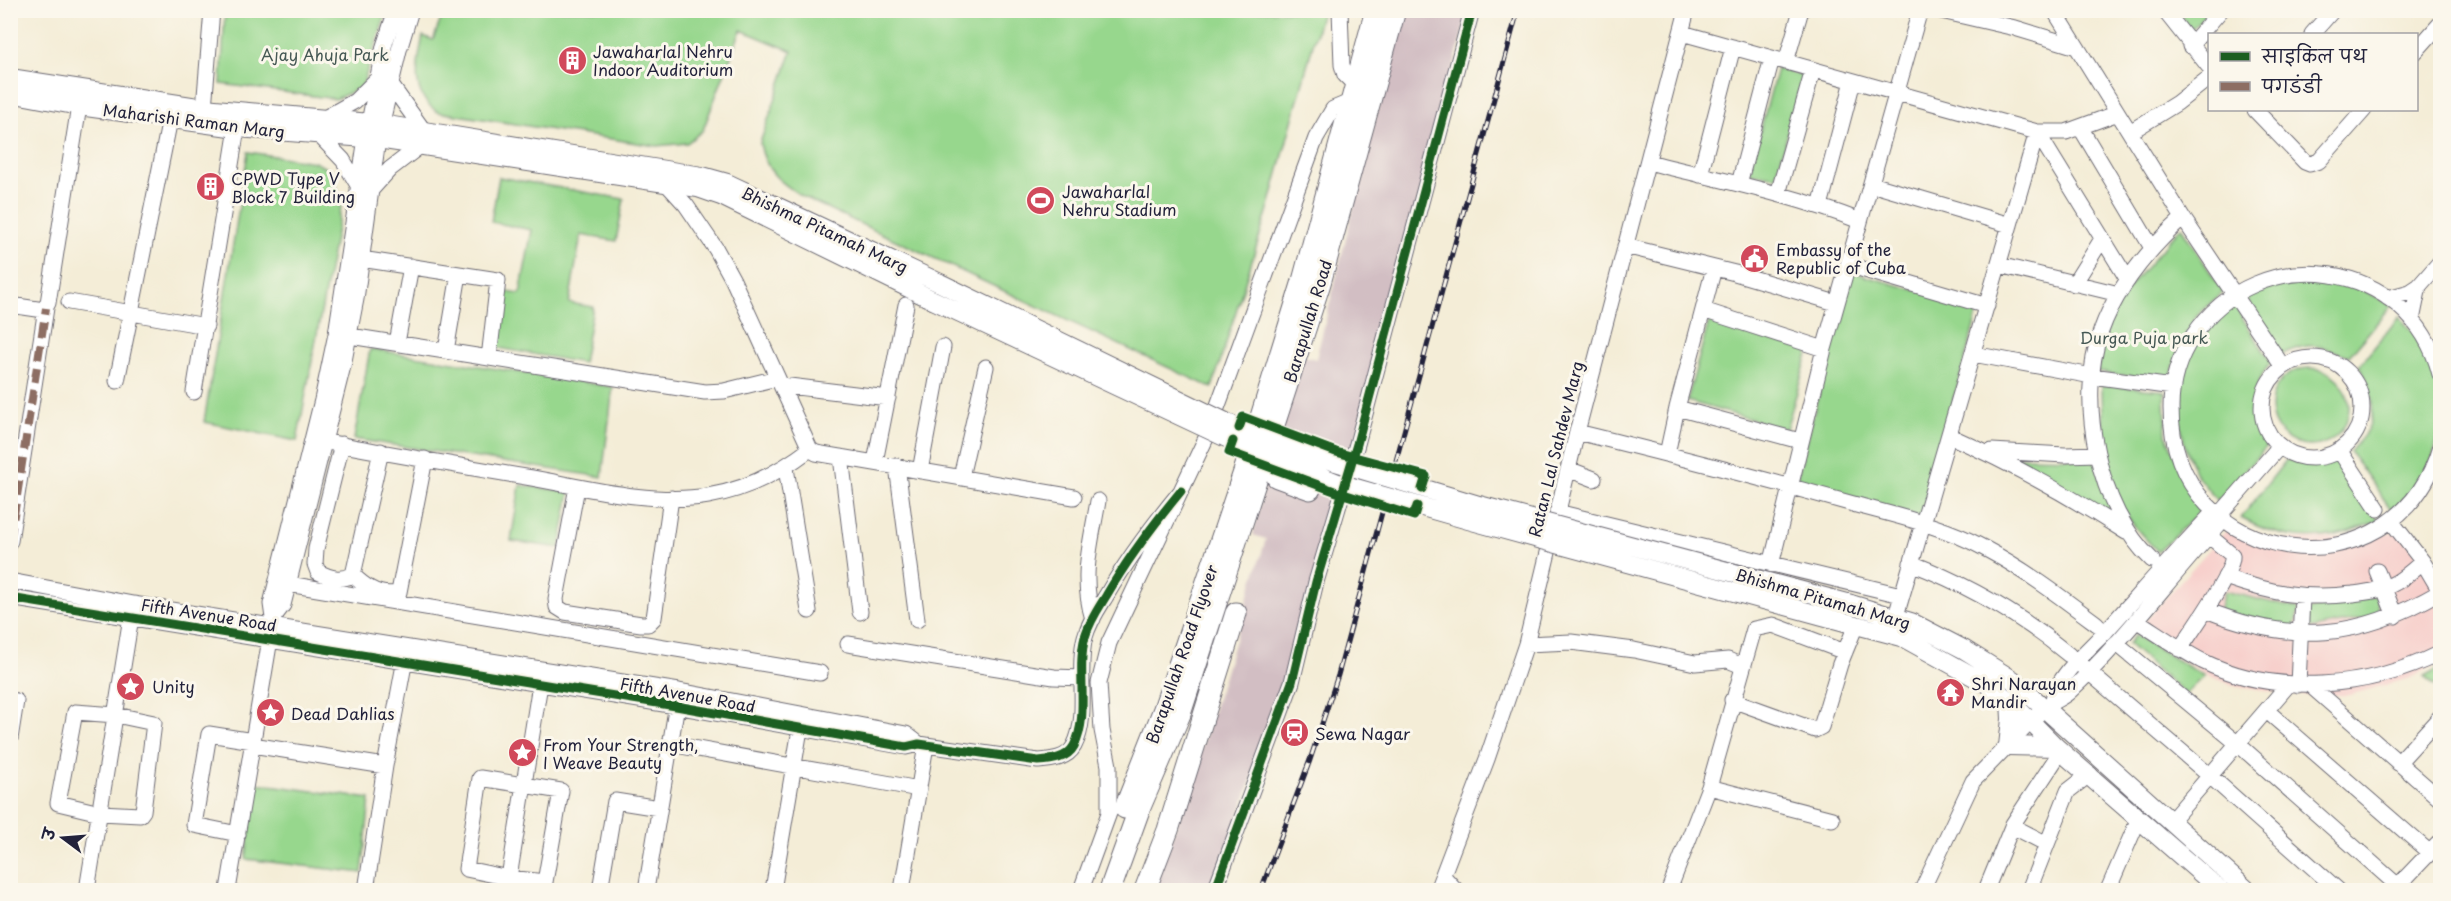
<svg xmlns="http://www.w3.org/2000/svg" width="2451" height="901" font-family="'Playpen Sans','Playpen Sans Deva',sans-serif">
	<rect width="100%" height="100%" fill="#fbf7ec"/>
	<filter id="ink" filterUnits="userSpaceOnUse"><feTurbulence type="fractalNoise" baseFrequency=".0167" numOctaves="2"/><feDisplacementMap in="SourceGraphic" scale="12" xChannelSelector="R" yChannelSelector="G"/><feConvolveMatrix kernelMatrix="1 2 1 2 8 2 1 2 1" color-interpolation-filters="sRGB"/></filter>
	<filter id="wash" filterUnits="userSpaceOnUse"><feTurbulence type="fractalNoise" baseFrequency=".008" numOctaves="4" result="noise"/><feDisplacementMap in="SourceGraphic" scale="24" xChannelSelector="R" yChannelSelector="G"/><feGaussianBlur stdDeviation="1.35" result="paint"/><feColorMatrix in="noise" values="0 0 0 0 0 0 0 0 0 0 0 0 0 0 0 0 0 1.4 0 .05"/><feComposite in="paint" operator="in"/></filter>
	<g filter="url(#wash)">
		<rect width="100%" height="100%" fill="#f4edd7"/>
		<path fill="#f7d0cc" d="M2233,523l35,18 105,-5 28,-4 39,58v72l-30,16 -61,17h-56l-55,-8 -29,-11 -73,-45z"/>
		<path fill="#d2bec3" d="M1402,11h66l-149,569 -105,310h-62l32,-84 82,-267 -13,-4 13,-56 38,-123 12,3z"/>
		<path fill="#97d78d" stroke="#5c7c64" stroke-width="1.5" d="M225,11h162l-25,76 -26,12 -115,-15z
			M444,11v-1l878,1 -52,192 -58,185 -409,-191c-23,-15 -38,-25 -43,-54l32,-92 -51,-21 -38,100 -16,13 -31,3 -218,-34c-29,-18 -21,-48 -15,-76l10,4z
			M2178,11h30l-17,19z
			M1777,69l26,7 -27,101 -27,-5z
			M248,152l67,10 18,10 8,34 -44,235 -93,-19z
			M499,177l125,22 -8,42 -35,-6 -12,68 24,4 -10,56 -90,-16 8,-56 19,3 12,-64 -41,-8z
			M2181,227l42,65 -27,24 -15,29 -12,36 -72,-9 10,-46 22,-39z
			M1851,272l128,36 -58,210 -125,-36z
			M2341,279l51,26 -43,51c-30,-11 -37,-15 -67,-2l-39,-61 32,-13z
			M2232,302l39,60c-22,29 -21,52 -3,83l-51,56c-7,-10 -17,-19 -22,-30 -19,-39 -24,-94 3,-132 9,-13 23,-25 34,-37z
			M2399,317c7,8 16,16 21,25 21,38 28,86 8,126 -8,16 -24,31 -35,44l-43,-60c5,-7 14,-15 18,-23 9,-20 3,-46 -9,-63z
			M1709,321l100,30 -23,78 -99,-28z
			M370,349l243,38 -11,90 -248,-38z
			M2271 407a39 39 0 1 1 78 0a39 39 0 1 1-78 0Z
			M2102,385l63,6 1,43 15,38 23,35 -46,45c-9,-10 -20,-20 -28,-32 -27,-39 -27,-90 -28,-135z
			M2006,457l88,1 21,62z
			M2287,459c18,6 32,6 50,1l42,60c-50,23 -89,25 -138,-2z
			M520,485l50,7 -10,56 -49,-7z
			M2224,591l75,18 -5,21 -75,-18z
			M2377,596l3,20 -72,13 -3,-19z
			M2135,635l69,41 -19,18 -57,-50z
			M2440,668v22l-16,-13z
			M255,783l115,16 -8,74 -116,-14z"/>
	</g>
	<g filter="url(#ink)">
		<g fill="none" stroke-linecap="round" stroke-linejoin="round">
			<defs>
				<path id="minor" d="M1340,10l2,55 3,10 11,11
					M1937,10l78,18 62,19
					M2054,10l129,208 100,149
					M2164,10l46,58
					M1682,33l355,99h29l52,-19
					M2312,34l21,-24
					M2190,46l31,-36
					M2416,51l24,-27
					M1786,62l15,-52
					M391,85l33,46
					M204,108l8,-98
					M2255,110l50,52 5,2 9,-3 45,-51
					M323,119l32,-18 22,-22
					M2080,127l72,121
					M2037,132l91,148
					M2130,132l47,-29 33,-26
					M319,135l24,25 16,27
					M1648,162c71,18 143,32 212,59
					M1700,175l33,-128
					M666,183l20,22 30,44 17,31 77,169 6,4 258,44
					M1739,184l33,-126
					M1871,184l139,41
					M372,189l18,-20 30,-23
					M1778,194l35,-124
					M1820,206l33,-125
					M1625,246l110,27 101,30
					M361,259l137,21 -9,78
					M1848,265l139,41
					M1999,265l120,29
					M2074,284l28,-45
					M2388,298l22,-6 9,-6 21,-24
					M69,302l137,24
					M10,305l34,5 4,-7 31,-197
					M1703,310l11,-42
					M2412,320l7,-34
					M350,336l355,56 19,-1 53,-13
					M397,343l14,-77
					M446,351l13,-77
					M1973,354l119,22 81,11
					M2262 408a50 50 0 1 1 100 0a50 50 0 1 1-100 0Z
					M2440,374c-30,-116 -182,-136 -247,-38 -14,21 -22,47 -22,72 0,162 224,193 269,39
					M117,381l53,-262
					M781,385l107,13
					M194,392l43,-264
					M1577,432c90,22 180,45 269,70 46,13 96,23 138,46 40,21 77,49 113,76
					M1950,436c64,29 117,58 176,96
					M317,440c71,14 143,26 215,38 55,10 120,27 176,18 37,-6 72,-24 102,-47
					M1800,441l-123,-33 26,-98 121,39
					M342,444l-26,105 -1,15 3,8c13,6 21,9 35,3
					M2339,450l39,59
					M1992,451l73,4 32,-1
					M1667,454l10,-46
					M841,457l19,155
					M875,462l31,-157
					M897,466l20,154
					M786,468l23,143
					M1568,469l26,10
					M920,471l23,-124
					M961,477l25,-110
					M577,487l-21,112 1,8 8,5 76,12h7l6,-6 17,-120
					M1557,512l344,83
					M2391,521l32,41 17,29
					M10,541l36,-233
					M2152,560c-54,-50 -76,-160 -51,-229 16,-45 48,-82 82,-113
					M1911,563c57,22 111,53 158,92
					M1771,565l53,-216 96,-339
					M2377,571l18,45
					M353,575c12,12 29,23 46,17l26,-133
					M353,575l28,-124
					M2225,577c45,16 80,23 128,17 13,-2 28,-3 40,-10 11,-5 20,-15 30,-22
					M10,581l123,23 546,87 227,43 13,10
					M288,584l532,89
					M10,598l666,108 230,41 13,-3 119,17c13,-1 29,-2 36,-15 16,-30 2,-76 11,-109 4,-15 13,-28 21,-41 22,-38 47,-71 75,-105
					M2206,610c88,35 153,29 234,-18
					M1896,616l141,-484
					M273,618l10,-13 60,-239 13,-67 22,-160 21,-89 12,-40
					M1093,619c-13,-43 -2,-75 5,-118
					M2136,620c22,14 43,29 66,41 74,36 166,28 238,-8
					M2116,643l122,101 160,142
					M848,644l206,33 28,1
					M1526,644l45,-2 63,8 61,13 33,-3 14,6
					M2180,649c11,-17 55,-78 52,-94l-24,-20
					M2077,662l133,114 128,114
					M2298,685l4,-88
					M2310,685l130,114
					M10,700l6,1 -6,38
					M1732,700l83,30 6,-3 19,-63 16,-39
					M2053,700c3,-23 37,-52 53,-69 36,-40 71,-80 108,-119l9,-1
					M2267,711l163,142
					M75,712l41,3 38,8 -11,88 -3,4 -40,-2 -42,-10z
					M670,744l249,45
					M252,745l133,21
					M2398,763l42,-46
					M480,778l81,13 -16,91 -36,-4 -43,-9z
					M1709,787l123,32
					M2170,822l118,-137
					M2012,826l35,18
					M238,834l-44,-9 15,-91 44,7
					M1443,876l13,14
					M87,890l44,-273
					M228,890l42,-251 3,-21 -2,-14 51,-204 14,-66 30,-196 18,-92 12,-36
					M366,890l19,-124 21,-112
					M507,890l33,-206
					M600,890l15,-89 44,7
					M646,890l32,-192
					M773,890l27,-161
					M902,890l24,-145
					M1081,890l28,-77v-47l-7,-36 -3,-47 10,-40 97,-205 110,-300 17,-29 19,-8
					M1215,890l77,-208 24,-100 41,-138 115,-434
					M1437,890l50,-131 39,-115 51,-212 110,-422
					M1669,890l40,-103 45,-158 19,-4 72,27
					M1922,890l51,-109 71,-73c9,-8 18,-9 26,-17 56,-52 101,-116 153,-171v-9l57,-65
					M1986,890l27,-66 48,-73
					M2029,890l39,-99 22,-17
					M2108,890l31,-72
					M2394,890l46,-48"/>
				<path id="major" d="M10,78l194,30 177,16 321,52 25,7 213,100
					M10,93l69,13 158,22 141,11 320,49 23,8 212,104
					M1851,604l60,18 54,28 48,30 234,210
					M1845,622l57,15 85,47 23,17 46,46 164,143
					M2010,701l1,18 -3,27 48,1"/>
				<path id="highway" d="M1277,477l33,12
					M1125,808l39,-99 80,-237 59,-191 73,-271
					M1110,890l30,-83 40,-93 140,-431 75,-273
					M1145,890l23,-60 68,-217"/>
			</defs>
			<use href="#minor" stroke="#6c6972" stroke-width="17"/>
			<use href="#major" stroke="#6c6972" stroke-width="20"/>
			<use href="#highway" stroke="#6c6972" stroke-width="23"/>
			<use href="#minor" stroke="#fff" stroke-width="15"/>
			<use href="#major" stroke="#fff" stroke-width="18"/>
			<use href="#highway" stroke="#fff" stroke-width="21"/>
			<defs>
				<path id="rail" d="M1261,890l49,-130 28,-85 180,-665"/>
			</defs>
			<use href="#rail" stroke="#22223b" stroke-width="5"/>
			<use href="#rail" stroke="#fbf7ec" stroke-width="3" stroke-dasharray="9" stroke-linecap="butt"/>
			<defs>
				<path id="major-bridge" d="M940,283l290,141 55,23 194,58 372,99
					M933,300l300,141 105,42 130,37 377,102"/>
			</defs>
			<use href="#major-bridge" stroke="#6c6972" stroke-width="20" stroke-linecap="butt"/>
			<use href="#major-bridge" stroke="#fff" stroke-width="18"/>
			<path stroke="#8d6e63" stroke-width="8" stroke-dasharray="15 8" stroke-linecap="butt" d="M10,541l36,-233"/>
			<defs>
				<path id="cycleway" d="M1239,428l4,-11 93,35 90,24 -4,13
					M1233,441l-4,11 108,40 77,24 3,-10
					M10,598l666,108 230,41 13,-3 119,17c13,-1 29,-2 36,-15 16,-30 2,-76 11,-109 4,-15 13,-28 21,-41 22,-38 47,-71 75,-105
					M1215,890l77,-208 24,-100 41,-138 115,-434"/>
			</defs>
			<use href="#cycleway" stroke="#fbf7ec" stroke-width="13"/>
			<use href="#cycleway" stroke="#1b5e20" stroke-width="9"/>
		</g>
	</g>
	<defs>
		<symbol id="building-disc" viewBox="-11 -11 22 22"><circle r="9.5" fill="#d1495b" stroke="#fbf7ec"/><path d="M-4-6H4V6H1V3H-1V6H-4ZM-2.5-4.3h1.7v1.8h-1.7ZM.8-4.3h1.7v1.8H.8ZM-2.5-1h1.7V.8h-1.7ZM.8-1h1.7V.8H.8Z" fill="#fff"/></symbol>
		<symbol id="stadium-disc" viewBox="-11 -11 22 22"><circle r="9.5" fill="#d1495b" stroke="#fbf7ec"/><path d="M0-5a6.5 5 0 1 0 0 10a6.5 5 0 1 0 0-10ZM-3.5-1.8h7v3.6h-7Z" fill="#fff"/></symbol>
		<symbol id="civic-disc" viewBox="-11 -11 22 22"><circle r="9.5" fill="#d1495b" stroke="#fbf7ec"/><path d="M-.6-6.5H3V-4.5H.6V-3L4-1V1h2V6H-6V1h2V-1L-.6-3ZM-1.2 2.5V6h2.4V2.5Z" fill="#fff"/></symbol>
		<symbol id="sight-disc" viewBox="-11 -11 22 22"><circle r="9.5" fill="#d1495b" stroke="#fbf7ec"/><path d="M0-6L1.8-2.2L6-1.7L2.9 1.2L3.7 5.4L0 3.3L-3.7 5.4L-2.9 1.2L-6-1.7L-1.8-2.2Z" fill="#fff"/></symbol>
		<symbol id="temple-disc" viewBox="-11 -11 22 22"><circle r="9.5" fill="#d1495b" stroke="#fbf7ec"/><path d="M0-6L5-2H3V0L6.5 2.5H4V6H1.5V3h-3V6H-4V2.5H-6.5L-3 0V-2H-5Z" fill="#fff"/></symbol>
		<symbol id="station-disc" viewBox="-11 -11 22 22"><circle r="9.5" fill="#d1495b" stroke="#fbf7ec"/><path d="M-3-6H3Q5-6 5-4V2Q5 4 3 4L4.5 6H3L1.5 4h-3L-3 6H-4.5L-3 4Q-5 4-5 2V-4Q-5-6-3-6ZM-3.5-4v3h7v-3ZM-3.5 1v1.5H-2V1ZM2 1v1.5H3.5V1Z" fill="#fff"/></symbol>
	</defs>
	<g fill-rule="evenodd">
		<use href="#building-disc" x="556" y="44" width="33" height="33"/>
		<use href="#building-disc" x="194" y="170" width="33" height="33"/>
		<use href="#stadium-disc" x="1024" y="184" width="33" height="33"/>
		<use href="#civic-disc" x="1738" y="242" width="33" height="33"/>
		<use href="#sight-disc" x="114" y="670" width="33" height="33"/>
		<use href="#temple-disc" x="1934" y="676" width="33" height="33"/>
		<use href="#sight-disc" x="254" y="696" width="33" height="33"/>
		<use href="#station-disc" x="1278" y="716" width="33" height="33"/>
		<use href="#sight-disc" x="506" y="736" width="33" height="33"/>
	</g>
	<g text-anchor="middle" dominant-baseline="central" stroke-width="6" stroke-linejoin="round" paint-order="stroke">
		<g font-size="16" fill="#22223b" stroke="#fbf7ec" text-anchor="start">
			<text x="593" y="51">Jawaharlal Nehru<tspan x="593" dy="18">Indoor Auditorium</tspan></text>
			<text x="231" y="178">CPWD Type V<tspan x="231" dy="18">Block 7 Building</tspan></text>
			<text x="1062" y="191">Jawaharlal<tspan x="1062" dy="18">Nehru Stadium</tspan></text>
			<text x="1776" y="249">Embassy of the<tspan x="1776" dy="18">Republic of Cuba</tspan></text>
			<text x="1971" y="683">Shri Narayan<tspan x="1971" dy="18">Mandir</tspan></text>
			<text x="152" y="686">Unity</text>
			<text x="291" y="713">Dead Dahlias</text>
			<text x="1315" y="733">Sewa Nagar</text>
			<text x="543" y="744">From Your Strength,<tspan x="543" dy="18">I Weave Beauty</tspan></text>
		</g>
		<g font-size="16" fill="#455854" stroke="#fbf7ec">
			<text x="325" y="54">Ajay Ahuja Park</text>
			<text x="2144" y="337">Durga Puja park</text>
		</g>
		<g font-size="16" fill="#22223b" stroke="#fbf7ec">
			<text transform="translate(194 120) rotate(7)">Maharishi Raman Marg</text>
			<text transform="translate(825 229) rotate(25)">Bhishma Pitamah Marg</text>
			<text transform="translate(1307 321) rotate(-73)">Barapullah Road</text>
			<text transform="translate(1555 449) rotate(-76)">Ratan Lal Sahdev Marg</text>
			<text transform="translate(1823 598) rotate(16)">Bhishma Pitamah Marg</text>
			<text transform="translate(209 614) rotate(9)">Fifth Avenue Road</text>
			<text transform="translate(1181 654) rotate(-71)">Barapullah Road Flyover</text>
			<text transform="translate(688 694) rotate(10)">Fifth Avenue Road</text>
		</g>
	</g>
	<rect width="2451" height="901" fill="none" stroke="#fbf7ec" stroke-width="36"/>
	<rect x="2208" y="33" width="210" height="78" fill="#fbf7ec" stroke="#a4a2a5" stroke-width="1.5"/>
	<rect x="2220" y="52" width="30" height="9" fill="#1b5e20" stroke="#a4a2a5" stroke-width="1.5"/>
	<text x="2262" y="63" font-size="18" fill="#22223b">साइकिल पथ</text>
	<rect x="2220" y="82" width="30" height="9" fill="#8d6e63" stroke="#a4a2a5" stroke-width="1.5"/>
	<text x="2262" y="93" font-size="18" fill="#22223b">पगडंडी</text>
	<g transform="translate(63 838) rotate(286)" stroke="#fbf7ec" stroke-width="4.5" paint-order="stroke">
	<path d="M0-4.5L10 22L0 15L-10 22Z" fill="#22223b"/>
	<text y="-9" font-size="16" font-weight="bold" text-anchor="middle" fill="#22223b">उ</text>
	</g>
</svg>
